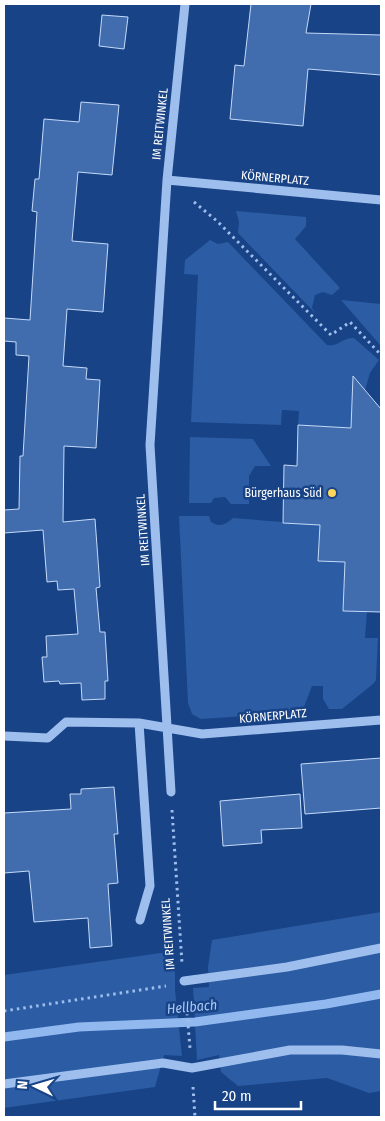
<svg xmlns="http://www.w3.org/2000/svg" width="385" height="1121" font-family="'Fira Sans Condensed',sans-serif">
	<rect width="100%" height="100%" fill="#184386"/>
	<path fill="#2b5ca4" d="M236,211l70,6v9l-11,13 45,49 -8,7 -9,-3 -8,3 -3,13 4,6 -78,-81 1,-11z
		M210,240l8,4 10,-2 99,103c11,2 16,-8 27,-7l25,22 -9,13 -5,17 -11,-13 -3,51 -53,-3 1,-14 -17,-1 -1,15 -90,-3 7,-147 -14,-1 1,-14z
		M341,300l40,4v42z
		M190,437l63,2 18,27h-16l-6,10v28h-18l-6,-7 -11,1 -3,5h-22z
		M179,516h30l2,6c9,6 15,2 22,-4l87,7 -2,36 27,1 -2,49 24,1 -2,26h13l-2,42 -3,4 -31,25h-13l-6,-10v-13h-11l-10,26 -101,7 -9,-5 -4,-11z
		M381,912v179l-12,2 -42,-15 -89,8 -17,-14 -2,-17 -22,5 -4,-72 16,-1 -1,-20 4,-27z
		M175,951v39l7,66 -18,-1 -9,32 -151,21v-133z"/>
	<g fill="none" stroke-linecap="round" stroke-linejoin="round">
		<path stroke="#91b8ef" stroke-width="9" d="M4,1037l75,-10 116,-5 131,-18 55,-10"/>
	</g>
	<path fill="#416daf" stroke="#c4daf9" d="M251,4h60l-5,29 75,2v40l-73,-6 -5,57 -73,-7 5,-54 9,1z
		M102,15l26,2 -4,32 -25,-3z
		M81,102l38,3 -7,70 -34,-3 -6,69 36,3 -5,68 -36,-3 -4,57 24,2 -1,11 14,1 -4,68 -32,-2 -1,76 32,-3 5,68 -4,1 4,44h5l3,49h-3v18l-23,1 -1,-17 -21,1 -1,-3 -15,1 -2,-25h5l-1,-21 32,-2 -4,-45 -16,1 -1,-9 -10,1 -4,-52 -39,3v-23l15,-1 1,-53h3l6,-100 -13,-1v-13l-12,-1v-23l26,2 7,-108 -5,-1 3,-32h4l5,-60 35,3z
		M353,376l28,33v203l-38,-1 2,-49 -27,-1 2,-36 -37,-2 1,-58 13,1 1,-41 53,3z
		M381,758v50l-76,6 -4,-50z
		M114,787l4,47h-4l4,49 -10,1 4,62 -22,2 -2,-30 -54,4 -5,-51 -25,2v-60l67,-4 -1,-15h11v-5z
		M300,794l2,34 -41,2 1,13 -39,3 -3,-45z"/>
	<g fill="none" stroke-linecap="round" stroke-linejoin="round">
		<path stroke="#9ebeed" stroke-width="3" stroke-dasharray="2.5 4" stroke-linecap="butt" d="M194,202l23,19 114,114 19,-13 31,33
			M172,810l10,154
			M186,1000l4,48
			M4,1011l162,-25
			M193,1087l2,30"/>
		<path stroke="#9ebeed" stroke-width="9" d="M167,180l214,20
			M139,723l11,163 -10,34
			M4,736l44,2 18,-16 73,1 63,11 179,-14
			M171,792l-21,-347 17,-265 18,-176
			M184,981l103,-14 94,-19
			M4,1084l159,-21 29,5 98,-18h52l39,4"/>
	</g>
	<circle fill="#ffd75a" stroke="#184386" stroke-width="2" cx="332" cy="493" r="5"/>
	<g text-anchor="middle" dominant-baseline="central" stroke-width="5" stroke-linejoin="round" paint-order="stroke">
		<g font-size="12" fill="#fff" stroke="#184386">
			<text transform="translate(160 124) rotate(-84)">IM REITWINKEL</text>
			<text transform="translate(275 178) rotate(5)">KÖRNERPLATZ</text>
			<text transform="translate(143 530) rotate(-94)">IM REITWINKEL</text>
			<text transform="translate(273 716) rotate(-5)">KÖRNERPLATZ</text>
			<text transform="translate(168 934) rotate(-94)">IM REITWINKEL</text>
		</g>
		<g font-size="12" fill="#fff" stroke="#184386" text-anchor="end">
			<text x="322" y="493">Bürgerhaus Süd</text>
		</g>
		<g font-size="14" font-style="italic" fill="#aac8f4" stroke="#184386">
			<text transform="translate(192 1007) rotate(-5)">Hellbach</text>
		</g>
	</g>
	<rect width="385" height="1121" fill="none" stroke="#ffffff" stroke-width="10"/>
	<g transform="translate(35 1086) rotate(275)" stroke="#184386" stroke-width="4" paint-order="stroke">
	<path d="M0-4L9 19L0 12L-9 19Z" fill="#ffffff"/>
	<text y="-8" font-size="14" font-weight="bold" text-anchor="middle" fill="#ffffff">N</text>
	</g>
	<path d="M215 1101v8h86v-8" fill="none" stroke="#ffffff" stroke-width="2.5"/>
	<text x="222" y="1101" font-size="15" fill="#ffffff" stroke="#184386" stroke-width="4" paint-order="stroke">20 m</text>
</svg>
